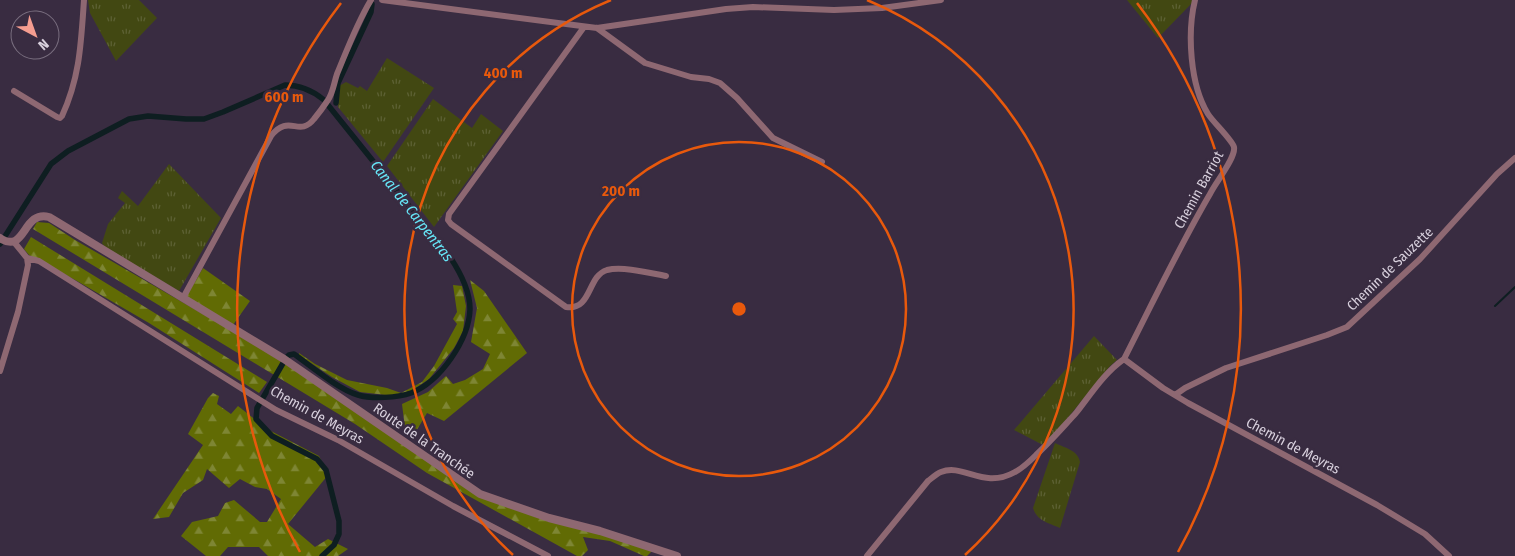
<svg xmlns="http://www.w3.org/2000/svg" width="1515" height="556" font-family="'Fira Sans Condensed',sans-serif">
	<defs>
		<pattern id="grass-tufts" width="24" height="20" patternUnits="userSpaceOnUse" patternTransform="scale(1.25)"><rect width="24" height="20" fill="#424812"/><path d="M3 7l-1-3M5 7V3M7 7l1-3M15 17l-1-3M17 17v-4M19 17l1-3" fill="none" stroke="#5d6134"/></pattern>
		<pattern id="forest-firs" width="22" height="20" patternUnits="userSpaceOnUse" patternTransform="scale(1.25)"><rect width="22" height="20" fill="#616b04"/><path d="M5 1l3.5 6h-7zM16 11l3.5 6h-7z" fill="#7e8634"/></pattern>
	</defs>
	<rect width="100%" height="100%" fill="#392c41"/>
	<path fill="url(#grass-tufts)" d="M88,0h51l18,18 -41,43 -26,-48z
		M1127,0h66l-1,3 -34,35z
		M387,58l47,30 -51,74 -45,-55 1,-21 7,-4 12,6 2,-2 7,5z
		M433,99l39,29 9,-14 22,17 -69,96 -47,-61z
		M169,164l52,54 -42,73 -74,-43 -3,-5 6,-19 17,-21 -7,-5 4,-7 16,15z
		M1094,336l23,24 -7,6 -58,71 -9,8 -29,-15z
		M1055,443c10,5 23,7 25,19l-20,66c-11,-5 -23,-7 -27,-20z"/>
	<path fill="url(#forest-firs)" d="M37,222l12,1 26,17 157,91 55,34 173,119 67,29 47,15 26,5 52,18 -5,5h-3l-34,-15 -27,-4 5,13 -6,6h-5l-150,-83 -72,-49 -322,-195z
		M31,237l236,145 -8,11 -110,-70 -72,-42 -48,-26 -5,-6z
		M203,268l47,33 -17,24 -47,-28z
		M470,280l14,11 43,62 -83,68 -17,-8 -12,20 -9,3 -4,-32 26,-12 18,-16 7,8 12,-4 18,-11 7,-15 -19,-12 6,-34z
		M453,285l9,1 4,20 -3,25 -9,17 -25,31 -18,12 -16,5 -35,-4 -28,-15 -33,-22v-2l16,11 32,16 40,8 14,5 21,-11 12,-16 23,-42 -4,-5 4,-7z
		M213,393l6,3 -2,8 14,10 7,-8 29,23 52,27 9,19 -40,49 27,23 13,-8 20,10 -10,7h-70l-9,-9h-31l-8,9h-14l-25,-20 11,-14 26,-6 7,-13 9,-3 26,22h7l14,-23 -14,-10 -12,-2 -15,-8 -11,9 -22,-19 -4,11 -20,13 -14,24 -16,2 50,-74 -15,-11 20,-36z"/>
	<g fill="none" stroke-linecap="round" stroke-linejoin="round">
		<path stroke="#0e1e21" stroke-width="2" d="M1495,306l20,-19"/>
		<path stroke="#0e1e21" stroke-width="5.5" d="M336,103l2,-20 33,-71 1,-8
			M0,244l51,-80 17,-13 61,-32 19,-3 38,3h18l19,-7 62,-27c15,0 27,5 39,15l126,157c10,15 20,33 20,52 -1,31 -30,73 -59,84 -13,5 -40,6 -53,2 -20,-6 -46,-28 -64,-41l-5,1 -3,3 -29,50 -1,11 16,17 45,23 9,11 13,51v13l-5,11 -12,11"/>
		<path stroke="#8e6872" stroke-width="6" d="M382,0l215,28 129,-19 27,-2 81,3 48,-2 59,-8
			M584,27l-135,187 -1,6 3,4 115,83c26,4 21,-31 41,-37 16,-4 43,3 59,6
			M597,28l48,35 46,14 18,2 11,4 17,15 36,40 49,24
			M14,91l43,26 3,1 2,-2c18,-39 19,-73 22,-116
			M27,258l12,3 237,149 62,30 115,66 95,50
			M183,298l88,-162c18,-23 28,2 43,-17 5,-6 10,-13 14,-19 5,-7 6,-17 9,-26 10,-24 20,-51 34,-74
			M1124,359l39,29 25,15 189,102 48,29 24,22
			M0,371l18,-59 10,-47 -1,-7 -13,-16
			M1175,395l10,-7 41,-20 101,-33 20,-8 73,-68 77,-85 18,-16
			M867,556l61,-75c4,-3 8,-7 13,-9 23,-9 42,18 74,0 8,-4 15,-11 21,-17 14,-13 27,-28 40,-42 15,-19 28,-40 48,-54 28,-55 55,-112 86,-165 5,-11 26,-36 24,-47 -2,-7 -21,-25 -26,-33 -18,-29 -21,-81 -13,-114"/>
		<path stroke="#8e6872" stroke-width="8" d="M0,238c26,17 22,-28 49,-21l235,142 196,135 69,24 51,13 77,25"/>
	</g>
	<g fill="none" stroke="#e8590c" stroke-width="2.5">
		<circle cx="739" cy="309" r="167"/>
		<path d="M513 555A334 334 0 0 1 611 0M867 0A334 334 0 0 1 965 555"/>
		<path d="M300 552A502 502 0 0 1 341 3M1137 3A502 502 0 0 1 1178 552"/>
	</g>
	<g text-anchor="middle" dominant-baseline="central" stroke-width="5" stroke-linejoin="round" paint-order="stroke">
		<g font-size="14" fill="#d8d0dd" stroke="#392c41">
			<text transform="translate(1199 190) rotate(-61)">Chemin Barriot</text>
			<text transform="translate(1390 269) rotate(-44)">Chemin de Sauzette</text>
			<text transform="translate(317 415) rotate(29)">Chemin de Meyras</text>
			<text transform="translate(424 441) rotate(35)">Route de la Tranchée</text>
			<text transform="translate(1293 446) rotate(28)">Chemin de Meyras</text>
		</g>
		<g font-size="15" font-style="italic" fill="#66e6f7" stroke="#392c41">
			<text transform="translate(412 211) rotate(52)">Canal de Carpentras</text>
		</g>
	</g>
	<circle cx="739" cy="309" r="8" fill="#e8590c" stroke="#392c41" stroke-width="2.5"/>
	<g font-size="15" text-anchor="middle" font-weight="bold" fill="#e8590c" stroke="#392c41" stroke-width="5" stroke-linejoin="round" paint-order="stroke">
		<text x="503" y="78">400 m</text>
		<text x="284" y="102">600 m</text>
		<text x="621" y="196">200 m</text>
	</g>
	<g transform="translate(35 35) rotate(139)"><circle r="24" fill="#392c41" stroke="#796e7f"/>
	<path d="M0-4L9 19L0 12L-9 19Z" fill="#f59d90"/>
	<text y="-8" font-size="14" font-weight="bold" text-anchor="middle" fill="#d8d0dd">N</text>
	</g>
</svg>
